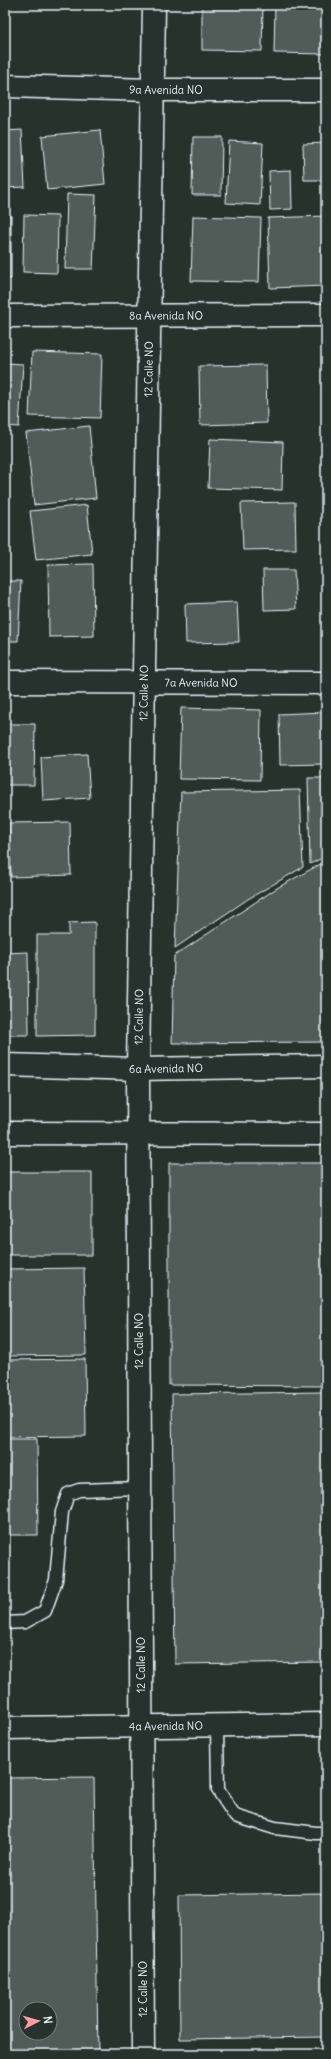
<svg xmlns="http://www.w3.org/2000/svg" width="331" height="2059" font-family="Delius,sans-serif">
	<rect width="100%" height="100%" fill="#26332d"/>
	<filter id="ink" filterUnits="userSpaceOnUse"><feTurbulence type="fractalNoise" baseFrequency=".025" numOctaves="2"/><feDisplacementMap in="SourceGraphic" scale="8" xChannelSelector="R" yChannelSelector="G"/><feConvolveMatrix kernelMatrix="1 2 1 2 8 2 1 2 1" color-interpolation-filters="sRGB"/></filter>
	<g filter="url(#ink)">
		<path fill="#505c59" stroke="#e8f1f8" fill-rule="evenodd" d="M202,5h61l-1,46 -60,-1z
			M275,5h51v49l-52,-1z
			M22,130l3,57 -20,1v-57z
			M100,130l5,54 -58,6 -5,-54z
			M193,137h29l-1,58h-29z
			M229,141l34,2 -3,62 -34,-2z
			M326,143v37h-22l-1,-36z
			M291,170l1,39 -22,1 -1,-39z
			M67,194l29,1 -3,74h-28z
			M24,215l34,1 -1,57 -34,-1z
			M5,216h6v63h-6z
			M193,216l68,2 -2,64 -68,-1z
			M326,216v70l-56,2 -2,-70z
			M32,352l70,2 -2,64 -71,-2z
			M5,363l18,1 -4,63 -14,-1z
			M266,365l1,58 -67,2 -1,-59z
			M89,426l7,72 -62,7 -8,-72z
			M210,439l73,3 -1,48 -74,-2z
			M295,502l1,47 -53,1 -2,-47z
			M87,505l5,49 -56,6 -6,-49z
			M93,564l1,72 -45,1 -1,-72z
			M263,570h31l2,39 -32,1z
			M5,581h16l-3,60h-13z
			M237,602l2,40 -53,1 -1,-39z
			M181,708l80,2 -1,70 -81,-1z
			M323,712l1,52 -44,1 -1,-51z
			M5,724h30l-1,61h-29z
			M87,754l3,44 -47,3 -2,-44z
			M308,778h18v78l-16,8z
			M300,790l3,77 -55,32 -73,49 6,-156z
			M70,822l1,53 -60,2 -2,-54z
			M326,861v181l-154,1 2,-87 103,-68z
			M95,922v113l-58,1v-101h32v-12z
			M28,952l1,83h-24v-82z
			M169,1163h157v223l-157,-1z
			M5,1172h87v83h-87z
			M84,1268l2,87 -81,1v-87z
			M85,1359l1,77 -81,1v-77z
			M326,1392v270l-151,2 -3,-270z
			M5,1439h32l1,96h-33z
			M94,1777l4,275 -93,1v-275zM26,2009h24v24h-24z
			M326,1893v144l-146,2 -1,-144z"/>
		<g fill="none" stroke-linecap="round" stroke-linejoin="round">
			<defs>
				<path id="service" d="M5,1623l20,-1 20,-11 11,-31 6,-68 6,-18 11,-4 61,-2
					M217,1725l1,65 17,26 40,12 41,5h10"/>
				<g id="minor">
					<path id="s1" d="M5,86l147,4h174"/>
					<path id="s2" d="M5,316l321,-1"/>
					<path id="s3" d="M5,682l321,1"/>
					<path id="s4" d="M5,1728l321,-4"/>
					<path id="s5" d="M143,2054l-5,-985 16,-1064"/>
				</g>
				<g id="tertiary">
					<path id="s6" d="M5,1065l133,4 188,-3"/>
					<path d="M5,1133l321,1"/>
				</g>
			</defs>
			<use href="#service" stroke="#e8f1f8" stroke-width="15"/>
			<use href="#minor" stroke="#e8f1f8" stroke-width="25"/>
			<use href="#tertiary" stroke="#e8f1f8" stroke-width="25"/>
			<use href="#service" stroke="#26332d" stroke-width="12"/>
			<use href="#minor" stroke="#26332d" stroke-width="22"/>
			<use href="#tertiary" stroke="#26332d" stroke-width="22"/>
		</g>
	</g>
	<g text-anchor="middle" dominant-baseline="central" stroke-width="4" stroke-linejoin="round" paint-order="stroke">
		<g font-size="11" fill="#e8f1f8" stroke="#26332d">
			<text stroke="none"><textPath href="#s1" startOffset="161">9a Avenida NO</textPath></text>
			<text stroke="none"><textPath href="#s2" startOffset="161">8a Avenida NO</textPath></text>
			<text stroke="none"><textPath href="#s5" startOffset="1685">12 Calle NO</textPath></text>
			<text stroke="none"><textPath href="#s3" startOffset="196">7a Avenida NO</textPath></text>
			<text stroke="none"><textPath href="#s5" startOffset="1361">12 Calle NO</textPath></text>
			<text stroke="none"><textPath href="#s5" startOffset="1037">12 Calle NO</textPath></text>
			<text stroke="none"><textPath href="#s6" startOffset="161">6a Avenida NO</textPath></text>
			<text transform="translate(139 1341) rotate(-90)">12 Calle NO</text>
			<text transform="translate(141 1665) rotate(-90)">12 Calle NO</text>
			<text stroke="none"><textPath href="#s4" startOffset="161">4a Avenida NO</textPath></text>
			<text transform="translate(143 1989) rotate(-90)">12 Calle NO</text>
		</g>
	</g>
	<rect width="331" height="2059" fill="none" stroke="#26332d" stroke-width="20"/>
	<rect x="10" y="10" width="311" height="2039" fill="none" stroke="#e8f1f8" stroke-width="1.5" filter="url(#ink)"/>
	<g transform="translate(38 2021) rotate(84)"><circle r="19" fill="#26332d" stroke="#747f7e"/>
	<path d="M0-3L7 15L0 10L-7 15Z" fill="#ff9aa2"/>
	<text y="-6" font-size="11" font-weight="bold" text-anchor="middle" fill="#e8f1f8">N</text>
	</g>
</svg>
